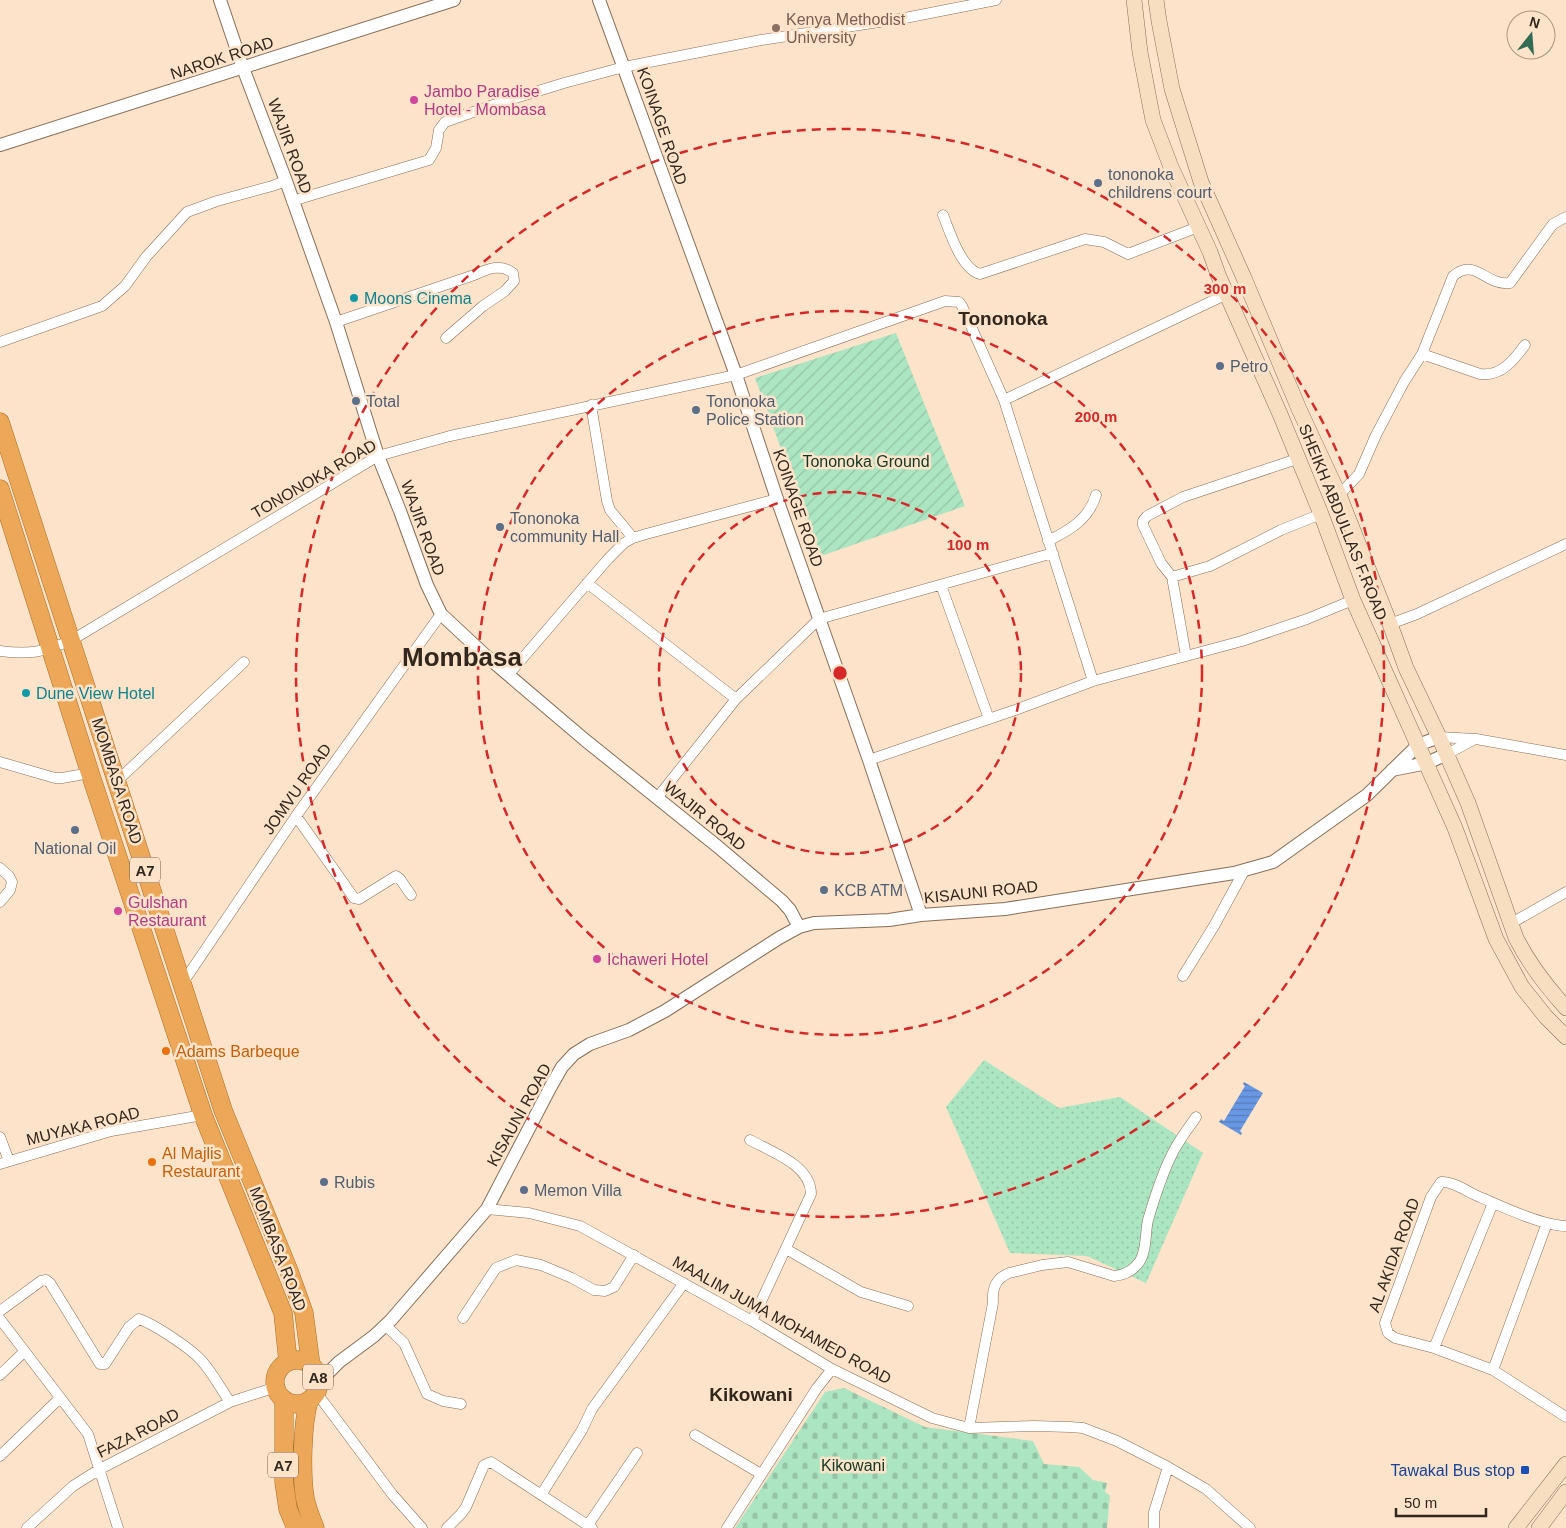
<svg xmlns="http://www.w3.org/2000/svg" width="1566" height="1528" font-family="Arial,sans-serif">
	<defs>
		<pattern id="grass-dots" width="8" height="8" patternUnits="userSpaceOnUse" patternTransform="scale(1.25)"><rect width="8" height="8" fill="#ace5c1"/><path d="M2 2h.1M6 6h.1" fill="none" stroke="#94c4a5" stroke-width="1.8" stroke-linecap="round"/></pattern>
		<pattern id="cemetery-stones" width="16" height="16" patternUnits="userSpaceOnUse" patternTransform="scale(1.25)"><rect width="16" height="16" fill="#ace5c1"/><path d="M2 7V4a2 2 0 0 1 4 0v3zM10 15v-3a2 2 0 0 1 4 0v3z" fill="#94c4a5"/></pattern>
		<pattern id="garden-furrows" width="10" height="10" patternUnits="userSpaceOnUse" patternTransform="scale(1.25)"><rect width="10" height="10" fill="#ace5c1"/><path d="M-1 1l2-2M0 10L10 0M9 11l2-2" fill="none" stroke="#94c4a5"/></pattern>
		<pattern id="water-rules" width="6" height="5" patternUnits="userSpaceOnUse" patternTransform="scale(1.25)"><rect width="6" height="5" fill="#6898e4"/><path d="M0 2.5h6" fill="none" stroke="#567cb8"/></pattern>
	</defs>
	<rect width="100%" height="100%" fill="#fde3c9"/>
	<path fill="url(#grass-dots)" d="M984,1060l75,48 61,-11 83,56 -57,130 -59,-27 -77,-3 -64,-146z"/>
	<path fill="url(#cemetery-stones)" d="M844,1388l81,39 108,14 11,23 35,3 14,13 14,3 -2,9 5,4 -3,32h-372l90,-136z"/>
	<path fill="url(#garden-furrows)" d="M896,333l69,173 -144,50 -66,-178z"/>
	<path fill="url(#water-rules)" d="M1244,1082l19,11 -23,38 2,2 -1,2 -22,-13 2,-3 3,2 21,-35 -2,-2z"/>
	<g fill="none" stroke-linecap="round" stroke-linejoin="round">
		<defs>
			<path id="minor" d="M292,201l137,-41 7,-12 3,-18 6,-8 48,-17 71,-22 60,-16 137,-27 144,-22 91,-18
				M943,215c7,17 18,54 37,59l105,-35 19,3 24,12 70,-27
				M336,322l138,-47c14,-6 26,-12 39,-2l1,8 -9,10 -22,15 -37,32
				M0,342l102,-36 23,-20 21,-29 41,-45 30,-11 55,-15 14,-5
				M1422,354l58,20c21,3 34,-14 45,-29
				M1004,400l89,281
				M591,405l16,96 3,9 23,28
				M1297,459l-114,38 -36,19 -4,5v4l18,38 11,14 38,-11 71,-36 40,-16
				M1339,495l20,-21 17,-39 28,-53 18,-28 31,-78c23,-19 32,10 57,7l43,-59 13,-7
				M1048,541c22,-11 41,-22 48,-46
				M1172,577l14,79
				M587,583l149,116
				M941,585l48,134
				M1390,624l27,-10 149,-70
				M0,651c31,4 43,1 72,-11l306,-184 72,-20 286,-61 209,-74 14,1 3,4 42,94 223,-106
				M509,674l99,-115 16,-16 9,-5 13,-4 131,-35
				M1439,737l37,2 90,16
				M1447,754l28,-15
				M869,760l146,-50 78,-29 149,-40 65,-22 46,-19
				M0,762l55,16h7l28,-5
				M117,781l127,-119
				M657,798l79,-99 83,-80 234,-66
				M296,816l58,82 5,1 37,-23 4,3 11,16
				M0,868l9,8 3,6 -2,8 -10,12
				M1510,924l56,-32
				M1183,976l31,-50 30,-55
				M182,984l114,-168 145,-202
				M0,1137l9,24
				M750,1140c22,12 61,25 61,54l-59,127
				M0,1164l111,-33 92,-16
				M487,1209l42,4 51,13 172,95 80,48 100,49 37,10 65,-2 36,1 13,1 34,13 51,26 38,22 44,39
				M1566,1226c-24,0 -70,-22 -93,-32 -9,-5 -22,-13 -32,-12l-10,15 -46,126 3,10 7,5 39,10 59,22 73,47
				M786,1249l75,43 47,14
				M0,1311l41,-30 5,-1 4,3 50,81h5l24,-37 10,-8c15,5 51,29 62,41 11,12 20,29 29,42
				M463,1318l33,-50 20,-8 25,5 31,13 22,12 11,1 9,-4 20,-32
				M0,1319l88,115 30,94
				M385,1325l19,18 23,51 16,7 18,3
				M1434,1348l59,-145
				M1493,1370l54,-147
				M0,1375l24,-23
				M316,1392l76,102 30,34
				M969,1428l24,-125c-1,-14 2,-24 16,-30l33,-8 26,-3 46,14c11,-1 20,-6 26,-15 7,-12 5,-28 8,-41 7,-24 17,-57 31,-78 5,-9 12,-17 17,-25
				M695,1435l66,39
				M0,1456l60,-58
				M541,1495l41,-65 10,-21 92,-126
				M588,1525l49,-72
				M27,1528l46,-42 27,-17 130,-67 46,-15
				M447,1528l14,-14 5,-7 18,-42 7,-3 101,66
				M727,1528l90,-140 15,-19
				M1154,1528v-16l14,-45"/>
			<path id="tertiary" d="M220,0l23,68 43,113 50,141 42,134 22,55 27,74 14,29 44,41 100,85 132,106 65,55 8,9 9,17
				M599,0l137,375 41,124 92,261 52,155
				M0,145l454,-145
				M1392,770l35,-7 20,-9
				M319,1382l20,-20 35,-26 17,-16 96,-111 63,-121 12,-21 12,-13 16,-10 39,-14 36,-19 114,-73 20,-11 15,-4 75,-3 32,-5 84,-6 229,-36 39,-11 94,-67 51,-50 21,-8"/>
			<path id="secondary" d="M1134,0l6,52 13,68 18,47 39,85 9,25 61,137 41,100 32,86 102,228 41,111 26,48 24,30 20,20
				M1156,0l3,21 13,68 29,93 43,96 55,131 40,86 51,129 16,44 33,69 29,66 48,135c13,26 30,48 50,70
				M1516,1528l50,-64
				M1539,1528l27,-36"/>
			<path id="trunk" d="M0,422l223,688 66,161 15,42 7,53
				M0,489l90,284 113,342 80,198 5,49
				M275 1382a22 22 0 1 1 44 0a22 22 0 1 1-44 0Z
				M284,1400v82l4,27 8,19
				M309,1400c-7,25 -8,73 -4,98 2,10 6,20 10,30"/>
		</defs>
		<use href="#minor" stroke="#866f58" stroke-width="11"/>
		<use href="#tertiary" stroke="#866f58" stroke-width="14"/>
		<use href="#secondary" stroke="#866f58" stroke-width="16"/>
		<use href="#trunk" stroke="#a76d29" stroke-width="19"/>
		<use href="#minor" stroke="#fff" stroke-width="10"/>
		<use href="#tertiary" stroke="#fff" stroke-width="12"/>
		<use href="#secondary" stroke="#f8dec1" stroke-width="15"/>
		<use href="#trunk" stroke="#eca858" stroke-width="18"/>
	</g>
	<g fill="none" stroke="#d62828" stroke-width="2.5" stroke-dasharray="9 6">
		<circle cx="840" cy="673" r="181"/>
		<circle cx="840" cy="673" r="362"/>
		<circle cx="840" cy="673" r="544"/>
	</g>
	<circle fill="#8d6e63" stroke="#fde3c9" stroke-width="2" cx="776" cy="28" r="5"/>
	<g fill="#d1479c" stroke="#fde3c9" stroke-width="2">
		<circle cx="414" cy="100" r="5"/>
		<circle cx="118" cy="911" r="5"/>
		<circle cx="597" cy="959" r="5"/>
	</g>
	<g fill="#5c6f8a" stroke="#fde3c9" stroke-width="2">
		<circle cx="1098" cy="183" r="5"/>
		<circle cx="1220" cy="366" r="5"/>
		<circle cx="356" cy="401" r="5"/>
		<circle cx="696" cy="410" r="5"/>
		<circle cx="500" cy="527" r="5"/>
		<circle cx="75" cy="830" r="5"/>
		<circle cx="824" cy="890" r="5"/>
		<circle cx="324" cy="1182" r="5"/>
		<circle cx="524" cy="1190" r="5"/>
	</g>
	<g fill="#0f9aa8" stroke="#fde3c9" stroke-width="2">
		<circle cx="354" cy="298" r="5"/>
		<circle cx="26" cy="693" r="5"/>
	</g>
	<g fill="#e8710a" stroke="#fde3c9" stroke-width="2">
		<circle cx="166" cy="1051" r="5"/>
		<circle cx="152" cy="1162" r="5"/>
	</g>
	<rect fill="#1a4fb4" stroke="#fde3c9" stroke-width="2" x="1520" y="1465" width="10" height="10" rx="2.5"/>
	<g text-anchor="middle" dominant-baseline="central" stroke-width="5" stroke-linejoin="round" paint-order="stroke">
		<g fill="#fde3c9" stroke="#6e5f51" stroke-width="1">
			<rect x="130" y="857.5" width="30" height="25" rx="4"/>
			<rect x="303" y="1364.5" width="30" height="25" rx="4"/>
			<rect x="268" y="1452.5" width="30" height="25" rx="4"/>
		</g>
		<g font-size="15" font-weight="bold" fill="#31271d">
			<text x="145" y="870">A7</text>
			<text x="318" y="1377">A8</text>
			<text x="283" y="1465">A7</text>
		</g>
		<g font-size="16" fill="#785e54" stroke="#fde3c9" text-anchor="start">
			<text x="786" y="19">Kenya Methodist<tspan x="786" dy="18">University</tspan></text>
		</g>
		<g font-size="16" fill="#31271d" stroke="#fde3c9">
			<text transform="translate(222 58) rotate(-18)">NAROK ROAD</text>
			<text transform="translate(662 126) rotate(71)">KOINAGE ROAD</text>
			<text transform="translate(290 146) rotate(70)">WAJIR ROAD</text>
			<text transform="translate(314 479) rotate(-30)">TONONOKA ROAD</text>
			<text transform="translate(798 508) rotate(71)">KOINAGE ROAD</text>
			<text transform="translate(1343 522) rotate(68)">SHEIKH ABDULLAS F.ROAD</text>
			<text transform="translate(423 528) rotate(70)">WAJIR ROAD</text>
			<text transform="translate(117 781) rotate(72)">MOMBASA ROAD</text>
			<text transform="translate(297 789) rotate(-55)">JOMVU ROAD</text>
			<text transform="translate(705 816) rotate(39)">WAJIR ROAD</text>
			<text transform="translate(981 892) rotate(-6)">KISAUNI ROAD</text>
			<text transform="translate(519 1115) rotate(-61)">KISAUNI ROAD</text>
			<text transform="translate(83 1126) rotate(-14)">MUYAKA ROAD</text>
			<text transform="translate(278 1249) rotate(69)">MOMBASA ROAD</text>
			<text transform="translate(1394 1255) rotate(-70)">AL AKIDA ROAD</text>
			<text transform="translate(782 1320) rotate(29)">MAALIM JUMA MOHAMED ROAD</text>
			<text transform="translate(138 1433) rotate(-27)">FAZA ROAD</text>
		</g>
		<g font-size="16" fill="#b23c85" stroke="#fde3c9" text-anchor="start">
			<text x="424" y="91">Jambo Paradise<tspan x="424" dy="18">Hotel - Mombasa</tspan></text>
			<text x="128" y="902">Gulshan<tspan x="128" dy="18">Restaurant</tspan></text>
			<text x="607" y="959">Ichaweri Hotel</text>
		</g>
		<g font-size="16" fill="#4e5e75" stroke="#fde3c9" text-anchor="start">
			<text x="1108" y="174">tononoka<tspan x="1108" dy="18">childrens court</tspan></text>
			<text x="1230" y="366">Petro</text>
			<text x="366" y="401">Total</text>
			<text x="706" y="401">Tononoka<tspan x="706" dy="18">Police Station</tspan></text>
			<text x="510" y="518">Tononoka<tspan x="510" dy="18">community Hall</tspan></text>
			<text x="75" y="848" text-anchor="middle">National Oil</text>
			<text x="834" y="890">KCB ATM</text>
			<text x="334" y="1182">Rubis</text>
			<text x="534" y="1190">Memon Villa</text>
		</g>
		<g font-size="16" fill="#0d838f" stroke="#fde3c9" text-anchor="start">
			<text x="364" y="298">Moons Cinema</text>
			<text x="36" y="693">Dune View Hotel</text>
		</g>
		<g font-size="16" fill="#0e3923" stroke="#fde3c9">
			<text x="866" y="461">Tononoka Ground</text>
			<text x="853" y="1465">Kikowani</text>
		</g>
		<g font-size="16" fill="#c56008" stroke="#fde3c9" text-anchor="start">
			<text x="176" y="1051">Adams Barbeque</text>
			<text x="162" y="1153">Al Majlis<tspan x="162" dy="18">Restaurant</tspan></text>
		</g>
		<g font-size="16" fill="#164399" stroke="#fde3c9" text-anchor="end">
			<text x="1515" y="1470">Tawakal Bus stop</text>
		</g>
		<g font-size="19" font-weight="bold" fill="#31271d" stroke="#fde3c9">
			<text x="1003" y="318">Tononoka</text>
			<text x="751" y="1394">Kikowani</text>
		</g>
		<g font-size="26" font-weight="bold" fill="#31271d" stroke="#fde3c9">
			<text x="462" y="657">Mombasa</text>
		</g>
	</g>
	<circle cx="840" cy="673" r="8" fill="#d62828" stroke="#fde3c9" stroke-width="2.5"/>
	<g font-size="15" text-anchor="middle" font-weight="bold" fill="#d62828" stroke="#fde3c9" stroke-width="5" stroke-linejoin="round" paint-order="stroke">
		<text x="1225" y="294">300 m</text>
		<text x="1096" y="422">200 m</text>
		<text x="968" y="550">100 m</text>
	</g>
	<g transform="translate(1531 35) rotate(17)"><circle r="24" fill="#fde3c9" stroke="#ab9884"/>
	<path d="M0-4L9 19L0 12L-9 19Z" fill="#326b53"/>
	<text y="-8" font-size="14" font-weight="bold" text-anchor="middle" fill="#31271d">N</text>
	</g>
	<path d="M1396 1508v8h90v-8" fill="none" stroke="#31271d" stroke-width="2.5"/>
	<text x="1404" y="1508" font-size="15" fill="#31271d" stroke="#fde3c9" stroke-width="4" paint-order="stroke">50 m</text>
</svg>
